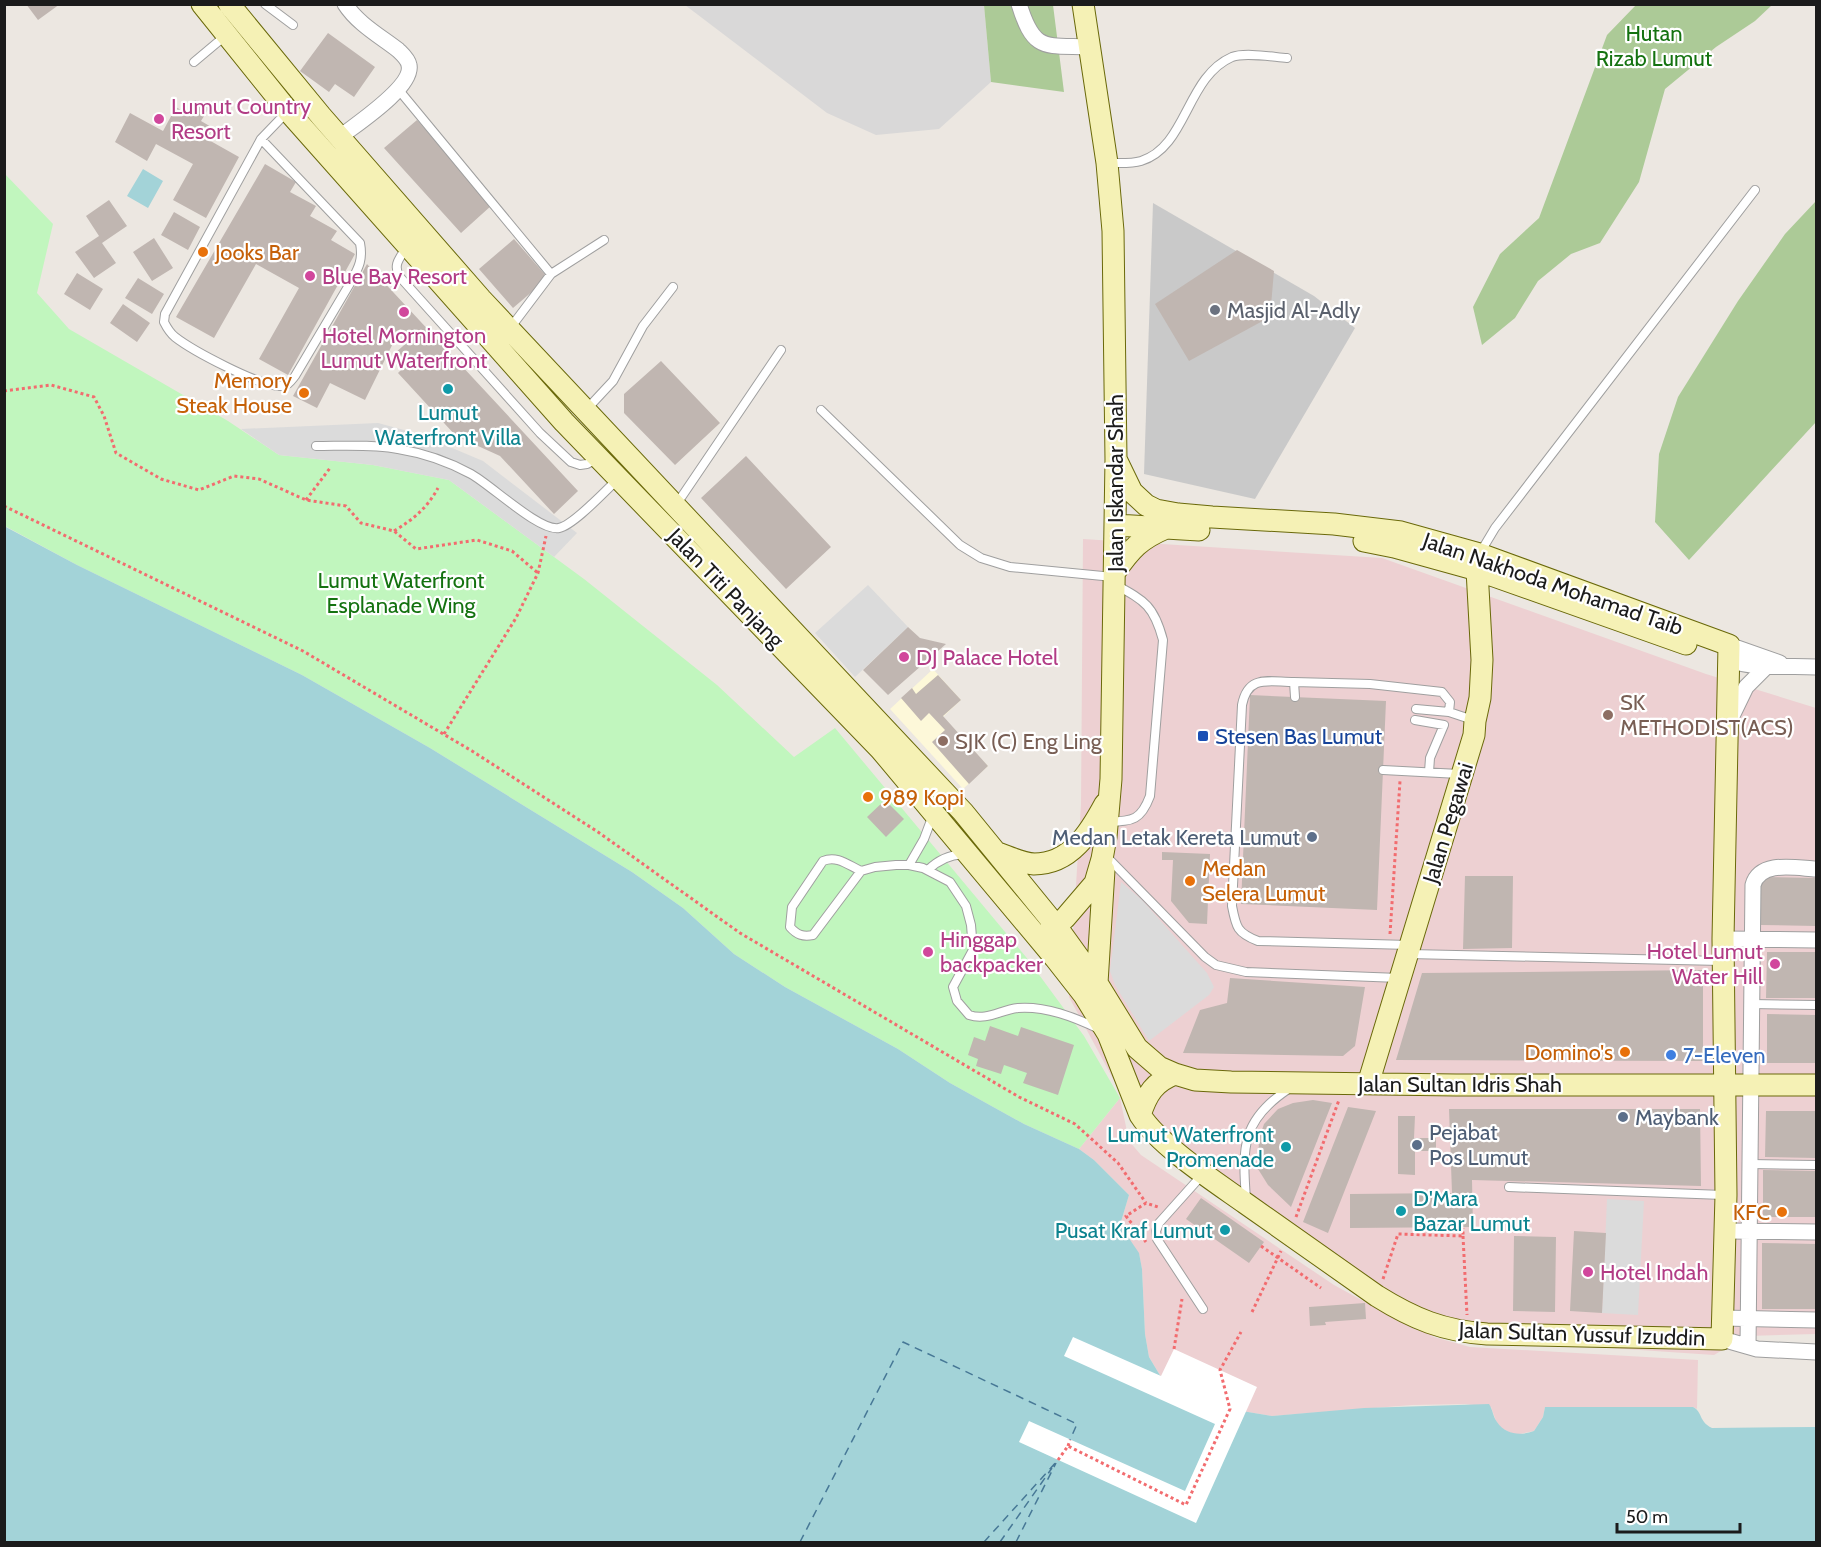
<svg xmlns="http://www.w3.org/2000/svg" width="1821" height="1547" font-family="Cabin,sans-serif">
	<rect width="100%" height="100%" fill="#ece7e1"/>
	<path fill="#d9d8d8" d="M685,5h299l7,77 -52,47 -63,6 -49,-22z"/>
	<path fill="#edd0d2" d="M1083,539l299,19 324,116 110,34v626l-69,2 -33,19 -284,-19 40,11 228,13 -1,49 -4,-2h-148l-2,10 -9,14 -19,4 -14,-7 -5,-7 -5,-14 -26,-3 -53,1 -140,11 -42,-7 -69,-32 -12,-20 -4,-23 -3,-65 -3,-15 -19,-29 9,-30 -35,-35 -15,-11 41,-51 9,43 12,14 193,130 84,46 -271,-189 -78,-145 12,-192z"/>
	<path fill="#fdf8d9" d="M933,669l28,31 -18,17 45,49 -25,23 -73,-80z"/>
	<path fill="#c9c9c9" d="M1153,203l161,93 41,32 -100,171 -111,-25z"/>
	<path fill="#acca97" d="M984,5h69l11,87 -73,-10z
		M1636,5h136l-17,16 -39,26 -51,42 -26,93 -39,61 -29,11 -33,27 -23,37 -33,27 -9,-38 27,-53 39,-36 68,-183z
		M1816,201v221l-127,138 -34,-38 4,-68 19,-57 60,-96 47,-67z"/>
	<path fill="#c1f6be" d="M4,173l49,51 -16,69 32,36 159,92 51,34 94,10 76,15 135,99 133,106 77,72 41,-29 191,229 58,79 36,62 -41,51 -55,-25 -74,-41 -52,-34 -113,-62 -51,-33 -51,-46 -51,-36 -202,-124 -128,-73 -225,-110 -72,-39z"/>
	<path fill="#dbdbdb" d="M378,423l41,11 64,27 94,72 -23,24 -105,-77 -76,-15 -94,-10 -38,-26z
		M868,585l40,42 -53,50 -40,-44z
		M1121,882l21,18 65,73 7,14 -5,8 -60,46 -34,-56 -5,-14z
		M1607,1199l37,2 -6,114 -36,-2z"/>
	<path fill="#a3d3d8" d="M143,169l20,12 -15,27 -21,-12z
		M4,526l73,39 225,110 128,73 202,124 51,36 51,46 51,33 113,62 52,34 74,41 55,25 15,11 35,35 -9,30 19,28 3,16 3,65 4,23 12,20 69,32 42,7 92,-8 125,-4c4,6 4,13 8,18 9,13 24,14 37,9l9,-14 2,-10h148c10,5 5,14 19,21l104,-1v115h-1811z"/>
	<path fill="#fff" d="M1073,1337l88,39 13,-27 83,38 -61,136 -177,-81 10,-21 156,70 30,-67 -151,-68z"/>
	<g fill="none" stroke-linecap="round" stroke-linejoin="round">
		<path stroke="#477896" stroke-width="1.5" stroke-dasharray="8 6" stroke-linecap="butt" d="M800,1542l103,-200 174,82 -7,16
			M984,1542l74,-82
			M1000,1542l52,-74
			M1016,1542l40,-79"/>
	</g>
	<path fill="#c0b6b1" d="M26,4h34l-22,16z
		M328,33l47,34 -21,30 -19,-13 -6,8 -29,-21z
		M195,100l14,8 -8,13 12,7 -6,11 32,18 -33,61 -33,-18 20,-36 -37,-20 -9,17 -32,-19 15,-29 33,18 13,-24 11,7z
		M417,120l75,85 -31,28 -77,-85z
		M265,164l31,18 -6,10 26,14 -6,10 27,15 -6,9 24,14 -67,121 -29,-16 40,-71 -43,-24 -42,74 -38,-21z
		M109,200l18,26 -25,17 14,20 -22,15 -19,-26 24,-16 -13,-20z
		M174,212l26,15 -12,23 -27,-15z
		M154,238l19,30 -21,13 -19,-29z
		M514,239l34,39 -35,30 -34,-39z
		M1237,250l37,21 -4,46 -81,44 -34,-57z
		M367,264l211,227 -24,23 -54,-58 -44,-20 -58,-63 8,-8 -11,-12 15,-13 -10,-11 -35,71 -35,-17 -13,25 -24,-12z
		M77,273l26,16 -13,21 -26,-16z
		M138,278l26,16 -12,20 -27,-16z
		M123,304l27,19 -13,19 -27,-19z
		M661,361l59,62 -45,42 -51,-52v-19z
		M746,456l85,91 -45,42 -85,-91z
		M908,627l12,11 26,6 -58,51 -25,-25z
		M938,675l23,25 -18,16 45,50 -19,18 -37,-42 13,-12 -16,-17 -8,8 -20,-23 11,-10 4,6z
		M1250,695l136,6 -9,209 -136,-6z
		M885,800l19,19 -18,18 -19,-20z
		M1162,852l48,2 -3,70 -18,-1 -18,-22 2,-41h-11z
		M1465,876h48l-1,72 -49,1z
		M1761,877l55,1v48l-55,-1z
		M1767,952h49v46h-50z
		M1703,970v91l-307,-1 26,-87z
		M1230,978l135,9 -10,59 -12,10 -160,-3 17,-43 27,-7z
		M1767,1014l49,1v48h-49z
		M990,1026l28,10 3,-9 53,18 -16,50 -35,-12 4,-10 -23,-8 -3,9 -25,-8 2,-7 -10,-4 6,-18 11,4z
		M1313,1100l19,3 -41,104 -23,-22 -10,-16 1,-30 5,-15 14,-15 15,-6z
		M1348,1107l28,4 -48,122 -25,-11z
		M1449,1109h251l1,77 -229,-6 1,47 -123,1v-34l102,-1z
		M1766,1111h50v47l-51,-1z
		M1398,1116h17l-1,22h22v13h-21v24l-17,-1z
		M1763,1170l53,1v46h-53z
		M1201,1198l63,44 -15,21 -63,-44z
		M1574,1231l32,2 -4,80 -32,-2z
		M1514,1236l42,1 -1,75 -42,-1z
		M1762,1243l54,1v65h-54z
		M1365,1303l1,16 -41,3 1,3 -16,1 -1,-19z"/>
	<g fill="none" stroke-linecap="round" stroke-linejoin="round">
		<defs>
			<path id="lane" d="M265,4l28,21
				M194,62l31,-26
				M398,89l153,185 -40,53
				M261,139l99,104c3,16 -1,24 -8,37l-57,96c-4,5 -7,10 -15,10 -21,0 -87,-35 -105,-49 -5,-4 -8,-9 -11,-15l1,-8 96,-175 26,-27
				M1109,163c9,0 22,1 32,-2 46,-14 45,-84 91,-104 13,-5 41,0 55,1
				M406,248c-6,10 -13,16 -7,28l141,157 31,29 9,3 7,-1 11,-6
				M551,274l53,-34
				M586,410l27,-29 30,-55 30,-39
				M821,410l139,135 21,13 29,9 103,10
				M316,446c26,0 57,-2 82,3 25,4 51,13 73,25 20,11 69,58 88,54 15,-3 47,-38 59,-49
				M676,505l105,-155
				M1480,553l15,-25 260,-338
				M1294,682l76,2 72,8 8,10 -1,10
				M1295,697l-1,-15c-25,0 -46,-8 -52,23l-10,201c4,21 5,27 26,35l151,4
				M1416,709l33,3 24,8
				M1415,720l29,5 -14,33 -1,14
				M1383,770l76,4
				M1109,822c24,-1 32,-2 41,-26l13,-156c-9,-34 -18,-39 -47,-55
				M1106,856l99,101 11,8 30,7 153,6
				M909,865l15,-26 9,-24
				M928,870c10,-10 21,-15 35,-16
				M861,871c-13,-6 -24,-16 -38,-10l-31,46 -2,20c7,8 13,10 23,8l48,-64 14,-4 21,-2h13l14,3 27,14 16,24 5,19 2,25 -20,37 4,14 12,14c18,6 31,-5 49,-7 28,-2 56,9 81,21
				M1409,954l312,7
				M1752,1004l64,1
				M1750,1164l66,1
				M1202,1175l-43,48 -3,8 1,8 46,70
				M1509,1187l214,8
				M1246,1199c-4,-53 -4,-80 44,-111"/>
			<path id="street" d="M1019,4c15,49 26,41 71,43
				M340,137c15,-12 74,-50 69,-72 -1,-6 -7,-11 -11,-15 -18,-14 -40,-26 -53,-46
				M1729,645l51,18
				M1729,660c28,10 57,5 87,7
				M1731,718l15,-31 20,-20
				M1723,939l93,1
				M1725,1231l91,1
				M1723,1318l93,2
				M1722,1339l35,10 59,3
				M1748,1346l5,-461c7,-25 43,-17 63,-16"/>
			<path id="secondary" d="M202,4l86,107 276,311 317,328 174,208 29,37 24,39 32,81c20,31 74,66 105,88 44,31 88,62 132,93 37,23 66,35 110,38l235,5 4,-144 -3,-256 6,-294 -249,-91 -79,-22 -67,-8 -122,-7 -34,-3 -22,-4 -10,-5 -14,-13 -16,-33
				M229,4l92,112 160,183 482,513 93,114 41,57 40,65 22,19 16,7 20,6 36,2 225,3h360
				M1116,525l83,5
				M1364,541l30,6 83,23 209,74
				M1115,572c16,-23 25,-33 51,-44
				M998,853c11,4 23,10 36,11 37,0 56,-32 71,-60
				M1046,934l19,-16 30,-35 7,-24 4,-22 5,-58 5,-320 -3,-228 -6,-68 -24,-159
				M1097,983l7,-113
				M1368,1084l106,-349 1,-14 5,-23 2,-38 -5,-90 2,-11
				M1140,1115c7,-21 14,-33 35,-41"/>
		</defs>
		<use href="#lane" stroke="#9f9f9f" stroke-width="10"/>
		<use href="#street" stroke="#9f9f9f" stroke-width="17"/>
		<use href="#secondary" stroke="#6a690a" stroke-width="23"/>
		<path stroke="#f26c6f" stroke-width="3" stroke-dasharray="3 3" stroke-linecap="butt" d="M4,391l47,-6 43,12 10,19 12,37 45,26 38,11 35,-14 25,3 47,21 40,6 15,17 33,8 22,18 61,-9 35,11 26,22
			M306,500l24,-32
			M4,506l299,145 169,100 126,81 142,101 279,164 56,27 43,39 28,40
			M394,531c20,-12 33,-23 44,-43
			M444,734l72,-116 22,-45 8,-37
			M1390,934l10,-153
			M1296,1217l43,-117
			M1463,1236l4,79
			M1146,1242l-20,-26 20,-13 12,4
			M1261,1246l60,42
			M1383,1279l15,-45 65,2v-8
			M1252,1312l29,-61
			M1174,1349l8,-50
			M1068,1446l2,-6
			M1058,1460l10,-14 118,59 44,-96 -10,-39 21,-38"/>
		<use href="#lane" stroke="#fff" stroke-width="8"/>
		<use href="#street" stroke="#fff" stroke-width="15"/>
		<use href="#secondary" stroke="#f5f1b5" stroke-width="21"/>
	</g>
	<g fill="#d1479c" stroke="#fff" stroke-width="2">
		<circle cx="159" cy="119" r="6"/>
		<circle cx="310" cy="276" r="6"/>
		<circle cx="404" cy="312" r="6"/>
		<circle cx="904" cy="657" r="6"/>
		<circle cx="928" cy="952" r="6"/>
		<circle cx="1775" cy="964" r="6"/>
		<circle cx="1588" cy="1272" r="6"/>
	</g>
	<g fill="#e8710a" stroke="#fff" stroke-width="2">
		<circle cx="203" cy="252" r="6"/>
		<circle cx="304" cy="393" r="6"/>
		<circle cx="868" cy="797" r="6"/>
		<circle cx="1190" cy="881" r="6"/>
		<circle cx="1625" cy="1052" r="6"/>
		<circle cx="1782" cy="1212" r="6"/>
	</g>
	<circle fill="#6b7280" stroke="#fff" stroke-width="2" cx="1215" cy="310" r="6"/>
	<g fill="#0f9aa8" stroke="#fff" stroke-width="2">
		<circle cx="448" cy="389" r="6"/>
		<circle cx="1286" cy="1147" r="6"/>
		<circle cx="1401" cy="1211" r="6"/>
		<circle cx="1225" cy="1230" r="6"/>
	</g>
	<g fill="#8d6e63" stroke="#fff" stroke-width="2">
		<circle cx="1608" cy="715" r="6"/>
		<circle cx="943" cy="741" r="6"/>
	</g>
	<rect fill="#1a4fb4" stroke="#fff" stroke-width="2" x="1197" y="730" width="12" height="12" rx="3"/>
	<g fill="#5c6f8a" stroke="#fff" stroke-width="2">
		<circle cx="1312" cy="837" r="6"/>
		<circle cx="1623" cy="1117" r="6"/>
		<circle cx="1417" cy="1145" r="6"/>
	</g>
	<circle fill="#3f7fe0" stroke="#fff" stroke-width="2" cx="1671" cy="1055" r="6"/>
	<g text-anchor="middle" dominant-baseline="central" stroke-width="4.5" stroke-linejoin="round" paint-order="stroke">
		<g font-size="22" fill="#147210" stroke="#fff">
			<text x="1654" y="33">Hutan<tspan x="1654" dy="25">Rizab Lumut</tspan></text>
			<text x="401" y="580">Lumut Waterfront<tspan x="401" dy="25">Esplanade Wing</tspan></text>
		</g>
		<g font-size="22" fill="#b23c85" stroke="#fff" text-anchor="start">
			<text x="171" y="106">Lumut Country<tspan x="171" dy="25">Resort</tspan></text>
			<text x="322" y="276">Blue Bay Resort</text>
			<text x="404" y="335" text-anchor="middle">Hotel Mornington<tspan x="404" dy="25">Lumut Waterfront</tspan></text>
			<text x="916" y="657">DJ Palace Hotel</text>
			<text x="940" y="939">Hinggap<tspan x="940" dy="25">backpacker</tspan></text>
			<text x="1763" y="951" text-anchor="end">Hotel Lumut<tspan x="1763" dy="25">Water Hill</tspan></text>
			<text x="1600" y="1272">Hotel Indah</text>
		</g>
		<g font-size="22" fill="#c56008" stroke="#fff" text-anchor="start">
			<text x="215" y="252">Jooks Bar</text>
			<text x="292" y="380" text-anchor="end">Memory<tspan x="292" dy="25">Steak House</tspan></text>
			<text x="880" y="797">989 Kopi</text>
			<text x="1202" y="868">Medan<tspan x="1202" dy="25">Selera Lumut</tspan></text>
			<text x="1613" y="1052" text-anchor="end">Domino's</text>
			<text x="1770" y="1212" text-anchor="end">KFC</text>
		</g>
		<g font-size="22" fill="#5b616d" stroke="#fff" text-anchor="start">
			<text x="1227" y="310">Masjid Al-Adly</text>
		</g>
		<g font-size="22" fill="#0d838f" stroke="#fff" text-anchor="end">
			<text x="448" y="412" text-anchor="middle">Lumut<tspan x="448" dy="25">Waterfront Villa</tspan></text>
			<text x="1274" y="1134">Lumut Waterfront<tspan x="1274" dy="25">Promenade</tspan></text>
			<text x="1413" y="1198" text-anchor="start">D'Mara<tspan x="1413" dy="25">Bazar Lumut</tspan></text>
			<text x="1213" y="1230">Pusat Kraf Lumut</text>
		</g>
		<g font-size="22" fill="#1b1b1b" stroke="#fff">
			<text transform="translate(1115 483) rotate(-90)">Jalan Iskandar Shah</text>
			<text transform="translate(1553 584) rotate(19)">Jalan Nakhoda Mohamad Taib</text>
			<text transform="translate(726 588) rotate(46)">Jalan Titi Panjang</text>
			<text transform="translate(1448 823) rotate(-73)">Jalan Pegawai</text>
			<text x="1460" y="1084">Jalan Sultan Idris Shah</text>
			<text transform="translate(1582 1334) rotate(2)">Jalan Sultan Yussuf Izuddin</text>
		</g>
		<g font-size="22" fill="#785e54" stroke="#fff" text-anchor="start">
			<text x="1620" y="702">SK<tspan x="1620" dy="25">METHODIST(ACS)</tspan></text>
			<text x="955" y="741">SJK (C) Eng Ling</text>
		</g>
		<g font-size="22" fill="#164399" stroke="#fff" text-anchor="start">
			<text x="1215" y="736">Stesen Bas Lumut</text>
		</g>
		<g font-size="22" fill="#4e5e75" stroke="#fff" text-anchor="start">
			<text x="1300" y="837" text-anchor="end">Medan Letak Kereta Lumut</text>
			<text x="1635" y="1117">Maybank</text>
			<text x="1429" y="1132">Pejabat<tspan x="1429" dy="25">Pos Lumut</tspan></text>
		</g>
		<g font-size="22" fill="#366cbe" stroke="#fff" text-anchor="start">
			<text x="1683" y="1055">7-Eleven</text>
		</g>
	</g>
	<rect width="1821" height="1547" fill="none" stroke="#1b1b1b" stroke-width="12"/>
	<path d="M1617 1523v9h123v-9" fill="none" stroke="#1b1b1b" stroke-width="3"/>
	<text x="1626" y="1523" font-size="18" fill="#1b1b1b" stroke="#ffffff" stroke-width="4.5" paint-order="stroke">50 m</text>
</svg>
